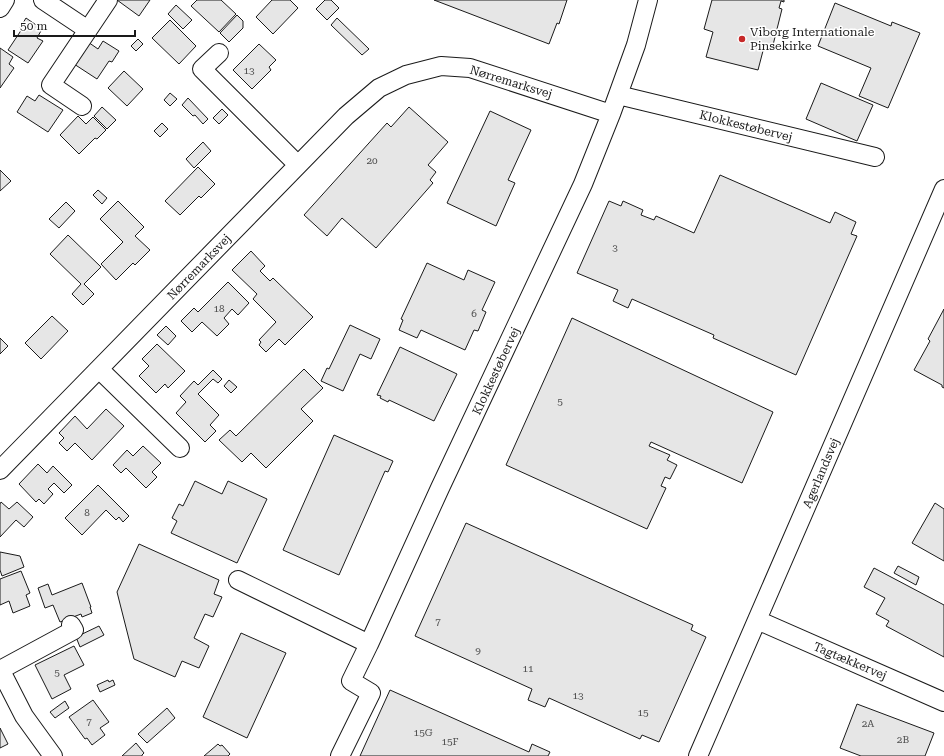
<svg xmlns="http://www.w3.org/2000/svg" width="944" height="756" font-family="'Roboto Serif',serif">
	<rect width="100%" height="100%" fill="#fff"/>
	<path fill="#e6e6e6" stroke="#1a1a1a" d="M117,0h33l-11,16z
		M197,0h24l15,14 -17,18 -28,-26z
		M272,0h18l8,8 -25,26 -17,-17z
		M325,0h6l8,8 -12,12 -11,-11z
		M434,0h133l-8,24 -2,-1 -8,21z
		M712,0h72v2l-3,-1 -2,7 3,1 -10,40 -8,-2 -6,23 -52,-13 7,-25 -9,-3z
		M835,3l56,23 1,-4 28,11 -32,75 -29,-12 12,-28 -53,-22z
		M176,5l16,15 -9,9 -15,-15z
		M237,15l6,6v7l-14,14 -9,-9z
		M26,18l16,11 -5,9 6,3 -15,22 -20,-13 14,-21 -2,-1z
		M337,18l32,31 -7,6 -31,-30z
		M170,20l26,26 -17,18 -27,-26z
		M138,39l5,5 -7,7 -5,-5z
		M103,41l16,10 -7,11 -3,-1 -12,18 -23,-15 14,-22 10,7z
		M259,44l17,16 -7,7 2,3 -19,19 -19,-19z
		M0,48l13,9 -4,7 5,4 -14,20z
		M124,71l19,18 -16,17 -19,-18z
		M821,83l52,22 -16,36 -51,-22z
		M170,93l7,6 -7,7 -6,-6z
		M39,95l24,15 -15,22 -31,-20 10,-16 8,5z
		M188,98l20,21 -5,5 -8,-9 -2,1 -11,-11z
		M102,107l14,13 -9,9 -13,-13z
		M409,107l39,35 -20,23 8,7 -6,8 3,3 -57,65 -34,-30 -15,18 -23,-21 83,-92 4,4z
		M222,109l6,6 -9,9 -6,-6z
		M490,111l41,19 -23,50 7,3 -19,43 -49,-23z
		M78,116l8,8 7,-7 13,13 -9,9 -2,-1 -16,16 -19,-19z
		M162,123l6,6 -8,8 -6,-6z
		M203,142l8,9 -17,17 -8,-9z
		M198,167l17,17 -14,14 -2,-2 -19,19 -15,-14z
		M0,170l11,11 -11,10z
		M720,175l110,48 5,-11 21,10 -5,12 6,2 -61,139 -83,-37 1,-3 -82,-36 -4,9 -15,-7 5,-11 -41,-17 32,-72 12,5 2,-5 20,9 -2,5 13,5 2,-4 38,17z
		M98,190l9,8 -5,6 -9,-9z
		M118,201l26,26 -9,9 15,14 -15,15 -2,-2 -17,17 -15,-16 22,-22 -23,-23z
		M66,202l9,9 -16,17 -10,-9z
		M68,235l33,32 -17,17 10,10 -11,11 -11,-11 9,-10 -31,-30z
		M251,251l14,15 -5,5 10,10 3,-3 40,39 -28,28 -6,-6 -13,13 -7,-7 2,-3 -2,-2 17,-18 -23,-23 4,-5 -25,-24z
		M427,263l37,17 4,-10 27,12 -13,28 4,2 -8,19 -4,-1 -9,20 -44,-20 -4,8 -18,-8 4,-10 -2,-1z
		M228,282l21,21 -11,12 -6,-6 -8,9 5,6 -12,12 -15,-14 -10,10 -11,-11 13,-13 4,4z
		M944,309v79l-2,-1v-2l-28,-15 16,-29 -2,-2z
		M52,316l16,15 -27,28 -16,-16z
		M572,318l201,94 -31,71 -91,-41 -2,4 21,9 -3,5 10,5 -7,14 -5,-2 -4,9 5,2 -19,41 -141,-64z
		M350,325l30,14 -9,20 -11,-5 -17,37 -22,-10 6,-13 2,1z
		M166,326l10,10 -8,9 -11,-10z
		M0,338l8,8 -8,8z
		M157,344l28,27 -17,17 -3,-4 -9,9 -17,-17 10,-10 -7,-7z
		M400,347l57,27 -23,47 -45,-21 -1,2 -8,-4 1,-2 -4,-1z
		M304,369l19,19 -22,21 12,12 -47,47 -15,-15 -9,9 -23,-22 11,-10 6,6z
		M213,370l9,9 -4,4 -5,-4 -15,15 21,21 -9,10 6,6 -11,11 -29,-29 10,-11 -6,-6 14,-15 4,4z
		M229,380l8,7 -6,6 -7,-7z
		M106,409l18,17 -32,34 -17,-17 -8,8 -8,-8 5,-5 -5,-5 16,-17 12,13z
		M334,435l59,26 -5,11 -3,-1 -46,104 -56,-25z
		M143,446l18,17 -9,9 5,5 -11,11 -20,-20 -5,5 -8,-8 14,-15 6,6z
		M38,464l9,9 6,-7 19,19 -8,8 -10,-10 -6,6 5,5 -9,10 -5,-5 -3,3 -17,-18z
		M195,481l27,13 6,-13 39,18 -30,64 -66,-30 6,-12 -5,-3 7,-14 4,2z
		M98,485l31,31 -6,6 -4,-5 -3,3 -10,-10 -24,25 -17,-17z
		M1,502l8,7 8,-7 16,15 -9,10 -8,-7 -16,17v-33z
		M935,503l9,6v52l-32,-18z
		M466,523l227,102 -2,5 15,7 -47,105 -17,-7 -2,4 -91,-41 -4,9 -17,-7 4,-11 -117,-53z
		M139,544l80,36 -5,14 8,3 -9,20 -8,-3 -11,24 15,8 -10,22 -17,-7 -7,16 -41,-18 -17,-67z
		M0,552l20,4 4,11 -22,9 -2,-6z
		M898,566l21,11 -3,8 -22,-12z
		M874,568l70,37v52l-58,-31 3,-5 -13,-7 9,-16 -21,-11z
		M21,571l9,22 -4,2 4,11 -17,7 -4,-12 -9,4v-26z
		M82,583l9,24h-1l2,6 -10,4 -1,-3 -21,8 -7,-17 -8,3 -7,-20 10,-4 4,11z
		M99,626l5,9 -24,12 -4,-10z
		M241,633l45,20 -39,85 -44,-21z
		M74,646l10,19 -20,10 7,14 -19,10 -17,-34z
		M108,680l1,2 4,-2 2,5 -15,7 -3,-7z
		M390,690l139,62 3,-8 18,8 -2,4h-188z
		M93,700l16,22 -9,6 5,7 -13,10 -5,-7 -2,1 -16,-22z
		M65,701l4,7 -14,10 -5,-6z
		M857,704l77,29 -9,23h-64l-21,-8z
		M167,708l8,10 -28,25 -9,-9z
		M0,728l8,16 -8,4z
		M136,743l8,10 -2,2v1h-20z
		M218,744l2,2 2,-1 8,9 -2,2h-24z"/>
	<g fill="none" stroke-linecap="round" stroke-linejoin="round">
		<defs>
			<path id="minor" d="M43,0l45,30
				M0,8l5,-8
				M219,53l-17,16 96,96
				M618,95l257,62
				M82,106l-31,-21 57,-85
				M99,369l81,79
				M0,470l346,-354 33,-28 27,-13 35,-9 29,2 141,46
				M238,580l131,64
				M757,620l187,82
				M0,669l24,47 29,40
				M0,670l74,-40 -3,-5
				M340,756l31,-63 -20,-12 18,-37 71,-156 143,-304 28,-70 25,-69 12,-45
				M698,756l246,-567"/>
		</defs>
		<use href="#minor" stroke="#1a1a1a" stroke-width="20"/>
		<use href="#minor" stroke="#fff" stroke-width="18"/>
	</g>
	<circle fill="#c62828" stroke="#fff" stroke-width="1.5" cx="742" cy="39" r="4"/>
	<g text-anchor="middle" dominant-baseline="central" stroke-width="3" stroke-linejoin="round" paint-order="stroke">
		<g font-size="10" fill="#4d4d4d">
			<text x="249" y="70">13</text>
			<text x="372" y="160">20</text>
			<text x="615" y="247">3</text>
			<text x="219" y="308">18</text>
			<text x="474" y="313">6</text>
			<text x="560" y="401">5</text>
			<text x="87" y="512">8</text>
			<text x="438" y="621">7</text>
			<text x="478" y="650">9</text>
			<text x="528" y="668">11</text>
			<text x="57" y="672">5</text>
			<text x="578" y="695">13</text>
			<text x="643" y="712">15</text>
			<text x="89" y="721">7</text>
			<text x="868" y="723">2A</text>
			<text x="423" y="732">15G</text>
			<text x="903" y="739">2B</text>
			<text x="450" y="741">15F</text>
		</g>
		<g font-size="12" fill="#1a1a1a" stroke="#fff" text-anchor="start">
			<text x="750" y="32">Viborg Internationale<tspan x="750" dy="14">Pinsekirke</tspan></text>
		</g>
		<g font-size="12" fill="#1a1a1a" stroke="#fff">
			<text transform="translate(511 82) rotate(17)">Nørremarksvej</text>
			<text transform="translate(746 126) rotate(14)">Klokkestøbervej</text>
			<text transform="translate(199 267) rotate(-46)">Nørremarksvej</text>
			<text transform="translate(496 371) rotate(-65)">Klokkestøbervej</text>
			<text transform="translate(821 473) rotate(-67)">Agerlandsvej</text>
			<text transform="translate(850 661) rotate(23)">Tagtækkervej</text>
		</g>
	</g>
	<path d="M14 30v6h121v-6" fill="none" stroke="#1a1a1a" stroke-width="2"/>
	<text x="20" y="30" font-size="12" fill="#1a1a1a" stroke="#ffffff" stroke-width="3" paint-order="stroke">50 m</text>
</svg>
